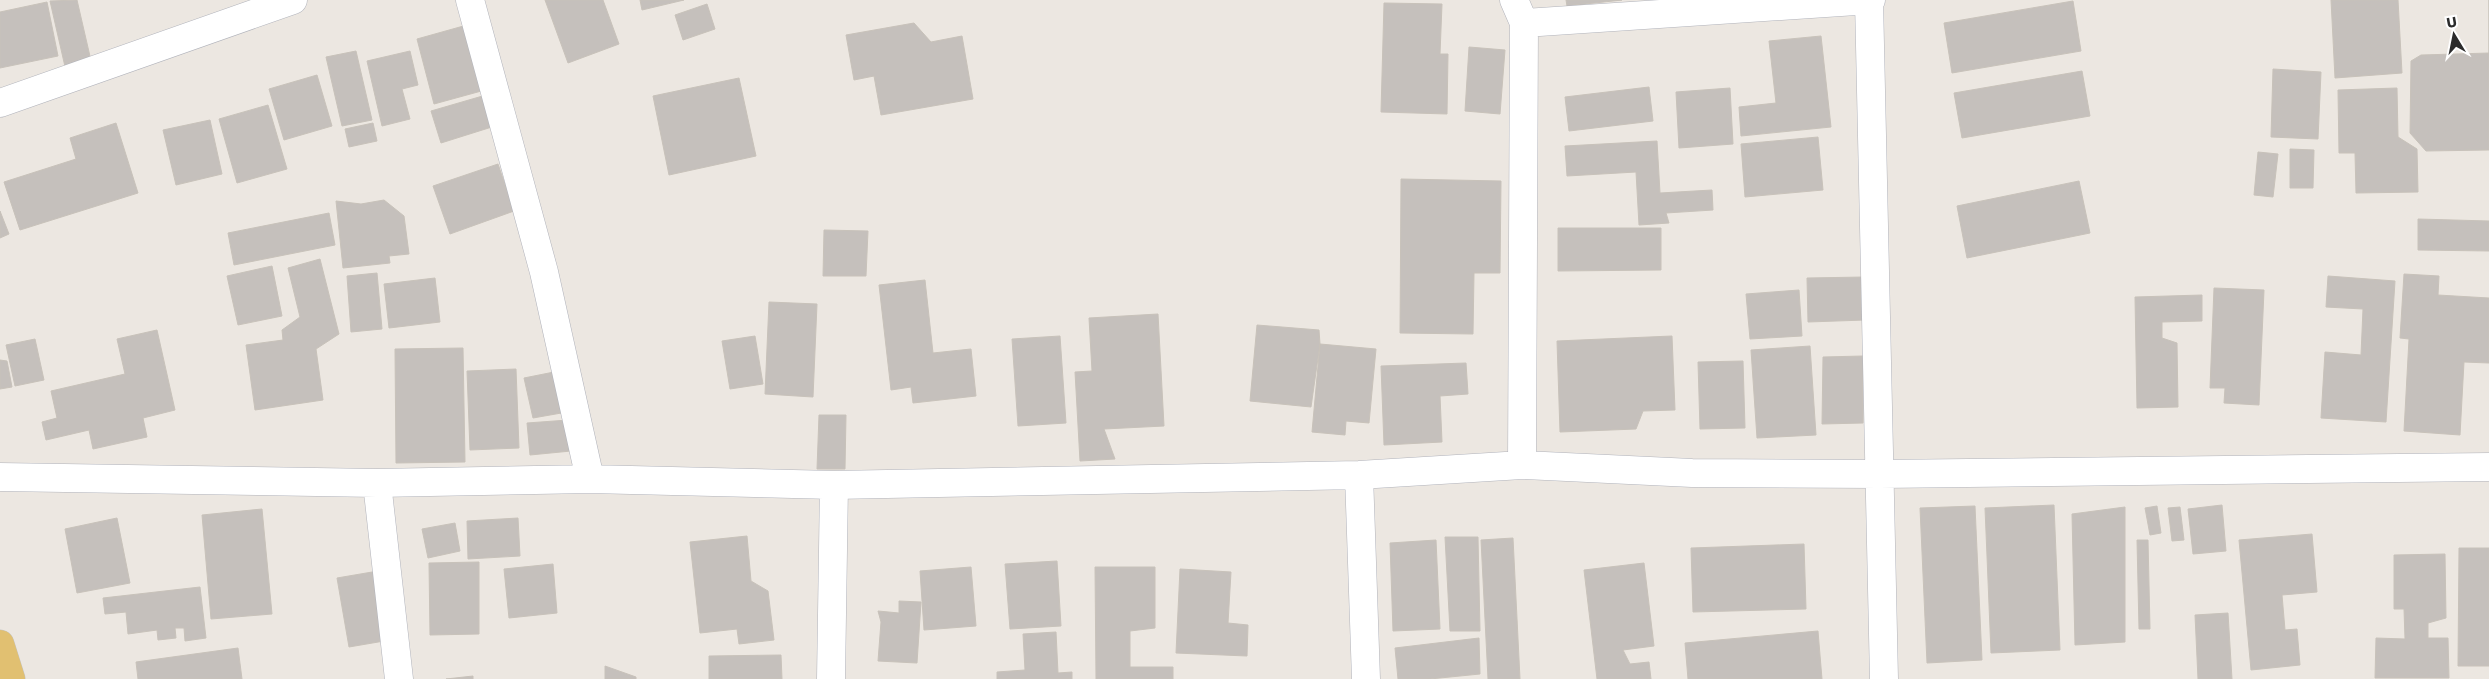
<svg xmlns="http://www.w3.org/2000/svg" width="2489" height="679" font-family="'Golos Text',sans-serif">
	<rect width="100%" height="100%" fill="#ece7e1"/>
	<path fill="#c5c0bc" stroke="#c8c2ba" d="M77,0l15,65 -26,6 -16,-70z
		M545,0h58l16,44 -51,19z
		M640,0h44l-42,10z
		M1566,0h56l-55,6z
		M2331,0h67l4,73 -67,5z
		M2489,0v150l-63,1 -16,-18 1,-72 10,-6 68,-2z
		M2073,1l8,50 -129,22 -8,-50z
		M47,2l11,54 -58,12v-56z
		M1384,3l58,1 -2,50h8l-1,60 -66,-2z
		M707,4l8,25 -32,11 -8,-25z
		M914,23l17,19 31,-6 11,63 -92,16 -7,-39 -20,4 -8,-45z
		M467,25l18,65 -51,14 -17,-65z
		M1821,36l10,91 -90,9 -2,-29 37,-4 -7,-62z
		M1469,47l36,3 -5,64 -35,-3z
		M356,51l16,69 -30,6 -16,-69z
		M410,51l8,34 -16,4 8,30 -28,7 -15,-65z
		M2273,69l48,3 -3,67 -47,-2z
		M2082,71l8,45 -128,22 -8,-45z
		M317,75l15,51 -48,14 -15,-51z
		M739,78l17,78 -87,19 -16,-79z
		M1649,87l4,34 -84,10 -4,-34z
		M1730,88l3,56 -54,4 -3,-56z
		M2397,88l1,49 19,12 1,43 -62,1 -1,-40h-16l-1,-63z
		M486,95l9,31 -54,17 -10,-32z
		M268,105l19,64 -50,14 -18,-64z
		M210,120l12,54 -46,11 -13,-55z
		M116,123l22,70 -118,37 -16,-48 72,-23 -6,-21z
		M373,123l4,18 -28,6 -4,-18z
		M1818,137l5,53 -78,7 -4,-53z
		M1657,141l3,52 52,-3 1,20 -47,3 3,10 -30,2 -3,-53 -69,4 -2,-30z
		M2290,149l24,1 -1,38h-23z
		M2258,152l20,2 -5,43 -19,-2z
		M498,164l16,47 -64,23 -17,-48z
		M1401,179l100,2 -1,92h-26l-1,61 -73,-1z
		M2079,181l11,52 -123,25 -10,-52z
		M384,200l20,16 5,38 -20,2 1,7 -47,5 -7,-67 25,3z
		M0,211l9,23 -9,4z
		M329,213l6,32 -101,20 -6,-32z
		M2418,219l71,2v30l-71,-1z
		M1558,228h103v42l-103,1z
		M824,230l44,1 -2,45h-43z
		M320,259l19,75 -23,15 7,51 -68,10 -9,-65 37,-5 -1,-10 18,-13 -12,-49z
		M272,266l10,50 -44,9 -11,-49z
		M377,273l5,56 -31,3 -4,-56z
		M2404,274l35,2 -1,19 51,3v65l-25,-1 -4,73 -56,-4 5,-92 -9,-1z
		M2328,276l67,5 -9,141 -65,-4 4,-66 36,3 2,-46 -37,-2z
		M1864,277l1,43 -57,2 -1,-44z
		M435,278l5,44 -51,6 -5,-44z
		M925,280l8,73 38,-4 5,47 -63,7 -2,-16 -20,3 -12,-105z
		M2214,288l50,2 -5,115 -35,-2 1,-15h-15z
		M1799,290l3,46 -52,3 -4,-45z
		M2202,295v26l-40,1v16l15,5 1,64 -41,1 -2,-111z
		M769,302l48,2 -4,93 -48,-3z
		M1158,314l6,112 -60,3 11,30 -35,2 -5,-89 17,-1 -3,-53z
		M1257,325l62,5 1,14 -9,63 -61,-6z
		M157,330l18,80 -32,8 4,19 -54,12 -4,-19 -43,10 -4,-18 15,-4 -6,-27 74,-17 -8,-35z
		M755,336l8,48 -33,5 -8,-48z
		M1060,336l6,87 -48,3 -6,-87z
		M1672,336l3,74 -32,1 -7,18 -76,3 -3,-91z
		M35,339l9,41 -29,6 -9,-41z
		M1320,344l56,5 -7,74 -23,-2 -1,14 -33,-3z
		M1810,346l6,89 -59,3 -6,-88z
		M463,348l2,114 -69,1 -1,-114z
		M1863,356v67l-41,1 1,-67z
		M0,360l7,1 5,26 -12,2z
		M1743,361l2,67 -45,1 -2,-67z
		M1466,363l2,31 -28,2 2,46 -58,3 -3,-79z
		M516,369l3,79 -49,2 -3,-79z
		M559,371l8,41 -34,6 -9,-40z
		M819,415h27l-1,54h-28z
		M568,420l3,31 -41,4 -3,-32z
		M2054,505l6,145 -69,3 -6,-145z
		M2222,505l4,46 -33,3 -5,-45z
		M1975,506l7,154 -55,3 -7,-155z
		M2157,506l4,27 -11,2 -5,-27z
		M2125,507v135l-50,3 -3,-131z
		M2180,507l4,33 -12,1 -4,-33z
		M262,509l10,105 -61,5 -9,-104z
		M117,518l13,65 -53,10 -12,-64z
		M518,518l2,38 -52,3 -1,-38z
		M455,523l5,28 -32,7 -6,-29z
		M2312,534l5,58 -35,3 3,35 12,-1 3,36 -49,5 -12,-130z
		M747,536l4,45 17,10 6,49 -35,4 -2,-15 -37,4 -10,-91z
		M1445,537h33l2,94h-30z
		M1513,538l7,141h-32l-7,-139z
		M1436,540l4,89 -47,2 -3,-88z
		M2137,540h11l2,89h-11z
		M1804,544l2,65 -113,3 -2,-64z
		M2459,548h30v118h-31z
		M2445,554l1,64 -18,5v15h20l1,40h-74l1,-40 29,1 -1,-30h-10v-54z
		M1057,561l4,65 -51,3 -5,-65z
		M479,562v72l-49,1 -1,-72z
		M1644,563l10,83 -31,4 7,14 19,-2 2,17h-54l-13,-109z
		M553,564l4,49 -48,5 -5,-49z
		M971,567l5,59 -52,4 -4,-59z
		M1095,567h60v61l-25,3v36h43v12h-77z
		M1180,569l51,3 -3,51 20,2 -1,31 -71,-3z
		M378,571l12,69 -41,7 -12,-69z
		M200,587l6,51 -21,3 -1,-13h-9l1,10 -18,2 -1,-10 -29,4 -2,-22 -21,2 -2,-16z
		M899,601l22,1 -4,61 -39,-2 3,-39 -3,-11 21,2z
		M2228,613l4,66h-34l-3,-64z
		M1818,631l4,48h-134l-3,-36z
		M1056,632l2,41 14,-1v7h-75v-7l28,-2 -2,-36z
		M1479,638l1,36 -50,5h-32l-3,-31z
		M238,648l4,31h-104l-2,-17z
		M781,655l1,24h-73v-23z
		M605,666l31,11v2h-31z
		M473,676v3h-27z"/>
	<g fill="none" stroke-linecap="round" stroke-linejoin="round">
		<defs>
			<path id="street" d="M470,0l74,272 46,207
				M1514,0l10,23 -2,442
				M1869,0l15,679
				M1524,23l347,-23
				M0,103l293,-103
				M1359,475l7,204
				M0,477l377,6 213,-4 244,6 525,-10 163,-10 170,8 188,1 609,-7
				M377,483l22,196
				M831,679l3,-194"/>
			<path id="primary" d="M0,644l11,35"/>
		</defs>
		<use href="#street" stroke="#b1b3bb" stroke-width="29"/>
		<use href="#primary" stroke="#c4c4c4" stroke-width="29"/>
		<use href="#street" stroke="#fff" stroke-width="28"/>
		<use href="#primary" stroke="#e1c071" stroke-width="28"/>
	</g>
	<g transform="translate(2454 35) rotate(350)" stroke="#ffffff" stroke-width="4" paint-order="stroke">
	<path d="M0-4L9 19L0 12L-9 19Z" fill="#2c2c2c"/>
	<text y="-8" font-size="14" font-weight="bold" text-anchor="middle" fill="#2c2c2c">U</text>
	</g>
</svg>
